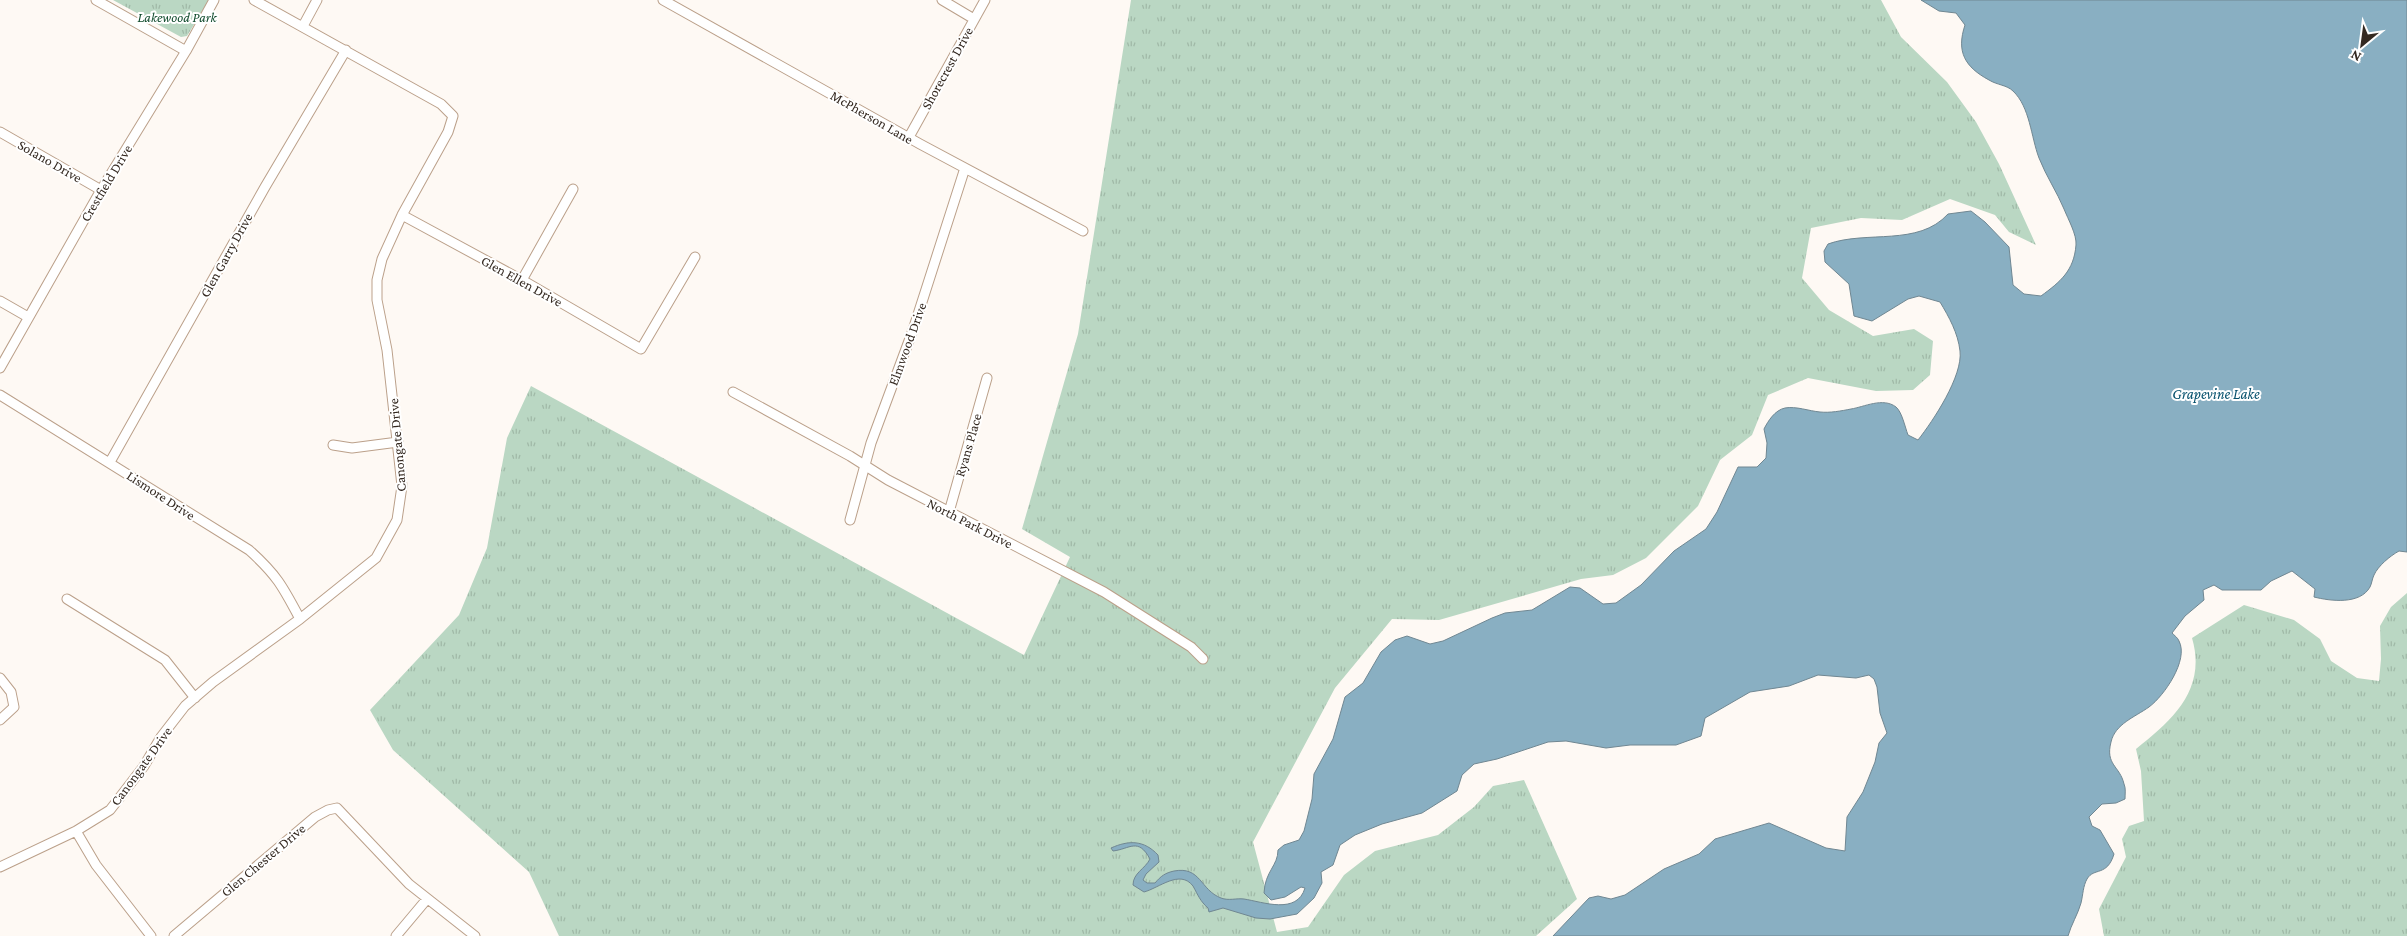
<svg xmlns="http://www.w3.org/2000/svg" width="2407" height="936" font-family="'Crimson Pro',serif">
	<defs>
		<pattern id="park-tufts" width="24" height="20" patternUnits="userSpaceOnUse" patternTransform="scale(1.25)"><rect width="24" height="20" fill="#bad7c3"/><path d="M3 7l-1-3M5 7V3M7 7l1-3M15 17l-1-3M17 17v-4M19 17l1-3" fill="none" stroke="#a0b9a7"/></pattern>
	</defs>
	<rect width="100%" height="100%" fill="#fef9f4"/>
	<path fill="url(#park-tufts)" d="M113,0h96l-22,36 -6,1z
		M1131,0h750l20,37 46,45 29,40 23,42 37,81 -27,-13 -14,-17 -45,-16 -48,21 -41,-2 -50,10 -9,50 27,32 44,26 41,-7 19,12 -3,34 -17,15 -37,1 -68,-13 -40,17 -16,40 -32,25 -22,46 -52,52 -33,17 -32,4 -142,41 -47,-1 -57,69 -82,154 24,90 31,-5 36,-52 31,-24 63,-16 36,-28 19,-21 31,-6 53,119 -41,37h-977l-30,-64 -136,-122 -23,-40 89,-95 28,-67 20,-110 24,-52 493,269 46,-98 -48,-28 56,-195z
		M2407,593v343h-303l-5,-27 27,-52 -4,-18 7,-13 15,-5 -3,-50 -5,-22c37,-29 71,-60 56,-111l52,-33 50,15 26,19 11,22 26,17 22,3 2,-22 -1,-33 11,-19z"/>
	<path fill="#89afc2" stroke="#708792" d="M1921,0h486v552l-8,-1c-9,5 -21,15 -25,24 -2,4 -2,8 -4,12 -10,18 -40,14 -56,10l1,-8 -23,-18 -21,10 -10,9h-39l-8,-5 -11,5 1,10 -19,16 -13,17c2,2 6,5 7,8 10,19 -15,55 -30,66 -14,10 -34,17 -38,35 -6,23 9,24 13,42 2,4 1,10 1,15l-9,4 -14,1 -13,13 3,9 8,4 14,24c-7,23 -20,13 -27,25 -4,7 -4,16 -6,24 -3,11 -10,22 -13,33h-515l36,-38 9,-2 13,3 14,-4 39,-26 35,-15 16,-15 54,-16 57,25 19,3 2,-34 16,-25 12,-30 4,-19 8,-10 -7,-20 -3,-26 -3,-8 -5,-4 -13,3 -38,-3 -29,11 -39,6 -45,26 -4,18 -25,9h-46l-24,3 -40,-7 -18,1 -51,17 -23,5 -12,11 -5,16 -35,22 -40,11 -27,11 -15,10 -7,20 -12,7 1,11 -8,15 -17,16 -27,5 -14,-1 -33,-10 -14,4 -1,-4c-8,-7 -10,-13 -15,-22 -13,-17 -34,2 -49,6l-11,-7c0,-12 12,-16 17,-26 -12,-22 -20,-10 -37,-8l-2,-3c18,-8 33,-8 47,7l1,7 -13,12 -3,6 4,3h8c6,-7 10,-10 19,-12 27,-5 26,19 47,27 8,3 15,0 23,1 19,3 53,16 61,-11l-4,-1 -16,10 -14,3 -7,-7c1,-22 14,-27 14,-43l6,-5 15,-5 5,-9 8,-32 2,-25 19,-35 12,-42 18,-14 18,-31 14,-12 12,-4 23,8 13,-3 49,-23 13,-5 27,-3 38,-23 10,1 23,16 13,-1 25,-18 33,-34 32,-22 11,-17 21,-45h19l9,-9 1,-15 -3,-14c4,-8 11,-19 21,-21 11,-2 24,3 35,4 10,1 21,-1 31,-3 13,-2 32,-12 45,-2 6,5 9,20 12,28l10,5c15,-19 45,-64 42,-89 -2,-18 -11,-34 -20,-49l-21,-6 -11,3 -36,22 -18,-5 -5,-32 -24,-22 -1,-11 4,-7c39,-14 90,3 120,-30l23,-3 14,11 24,25 4,38 11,9 17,2c19,-14 33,-25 35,-51 1,-10 -8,-26 -12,-36 -7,-17 -18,-33 -25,-51 -8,-21 -9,-51 -26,-67 -6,-6 -16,-6 -24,-11 -24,-13 -33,-28 -24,-55l-9,-12 -17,-2z"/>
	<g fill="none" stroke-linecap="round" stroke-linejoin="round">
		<defs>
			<path id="minor" d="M96,0l90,51
				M663,0l257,144 163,87
				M942,0l32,19
				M303,26l14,-26
				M0,132l101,58
				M909,137l76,-137
				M402,215l120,65 119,69 54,-92
				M522,280l51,-91
				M0,301l28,16
				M0,368l101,-178 85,-139 28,-51
				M733,392l117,64 38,24 216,112 87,55 12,12
				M0,395l249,155c28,25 34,37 51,69
				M333,445l19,3 46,-6
				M110,462l155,-275 81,-137
				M949,512l38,-134
				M850,520l21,-77 42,-113 52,-162
				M67,599l98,61 30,38
				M0,678l11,14 3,15 -14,13
				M76,831l20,34 55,71
				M0,867l76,-36 34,-21 34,-44 17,-29 24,-31 28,-24 87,-63 76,-61 21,-38 5,-34 -15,-136 -10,-50v-20l5,-21 20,-44 46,-83 5,-16 -12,-12 -187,-104
				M174,936l141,-119 13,-7 9,-2 72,76 66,52
				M396,936l31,-37"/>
		</defs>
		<use href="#minor" stroke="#bba08a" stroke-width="11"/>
		<use href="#minor" stroke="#fff" stroke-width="9"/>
	</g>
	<g text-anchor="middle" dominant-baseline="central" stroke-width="4" stroke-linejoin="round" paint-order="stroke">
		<g font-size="14" font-style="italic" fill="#104b2d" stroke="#fff">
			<text x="177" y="17">Lakewood Park</text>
		</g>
		<g font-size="14" fill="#342921" stroke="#fff">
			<text transform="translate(947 68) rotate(-61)">Shorecrest Drive</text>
			<text transform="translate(872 117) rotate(30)">McPherson Lane</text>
			<text transform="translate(50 161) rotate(30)">Solano Drive</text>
			<text transform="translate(106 183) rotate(-59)">Crestfield Drive</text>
			<text transform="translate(226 255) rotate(-61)">Glen Garry Drive</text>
			<text transform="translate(522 281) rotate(29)">Glen Ellen Drive</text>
			<text transform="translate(907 344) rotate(-70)">Elmwood Drive</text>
			<text transform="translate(397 445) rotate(-95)">Canongate Drive</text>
			<text transform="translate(968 445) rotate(-74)">Ryans Place</text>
			<text transform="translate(161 495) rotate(33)">Lismore Drive</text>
			<text transform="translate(970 523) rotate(27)">North Park Drive</text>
			<text transform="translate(141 766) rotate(-54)">Canongate Drive</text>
			<text transform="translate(263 860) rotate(-40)">Glen Chester Drive</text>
		</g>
		<g font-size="15" font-style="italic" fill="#05506c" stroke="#fff">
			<text x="2216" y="394">Grapevine Lake</text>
		</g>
	</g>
	<g transform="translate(2362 45) rotate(209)" stroke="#ffffff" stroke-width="4" paint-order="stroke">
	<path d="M0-4L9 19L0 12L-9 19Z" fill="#342921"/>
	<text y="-8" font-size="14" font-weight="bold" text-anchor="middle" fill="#342921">N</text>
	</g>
</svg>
